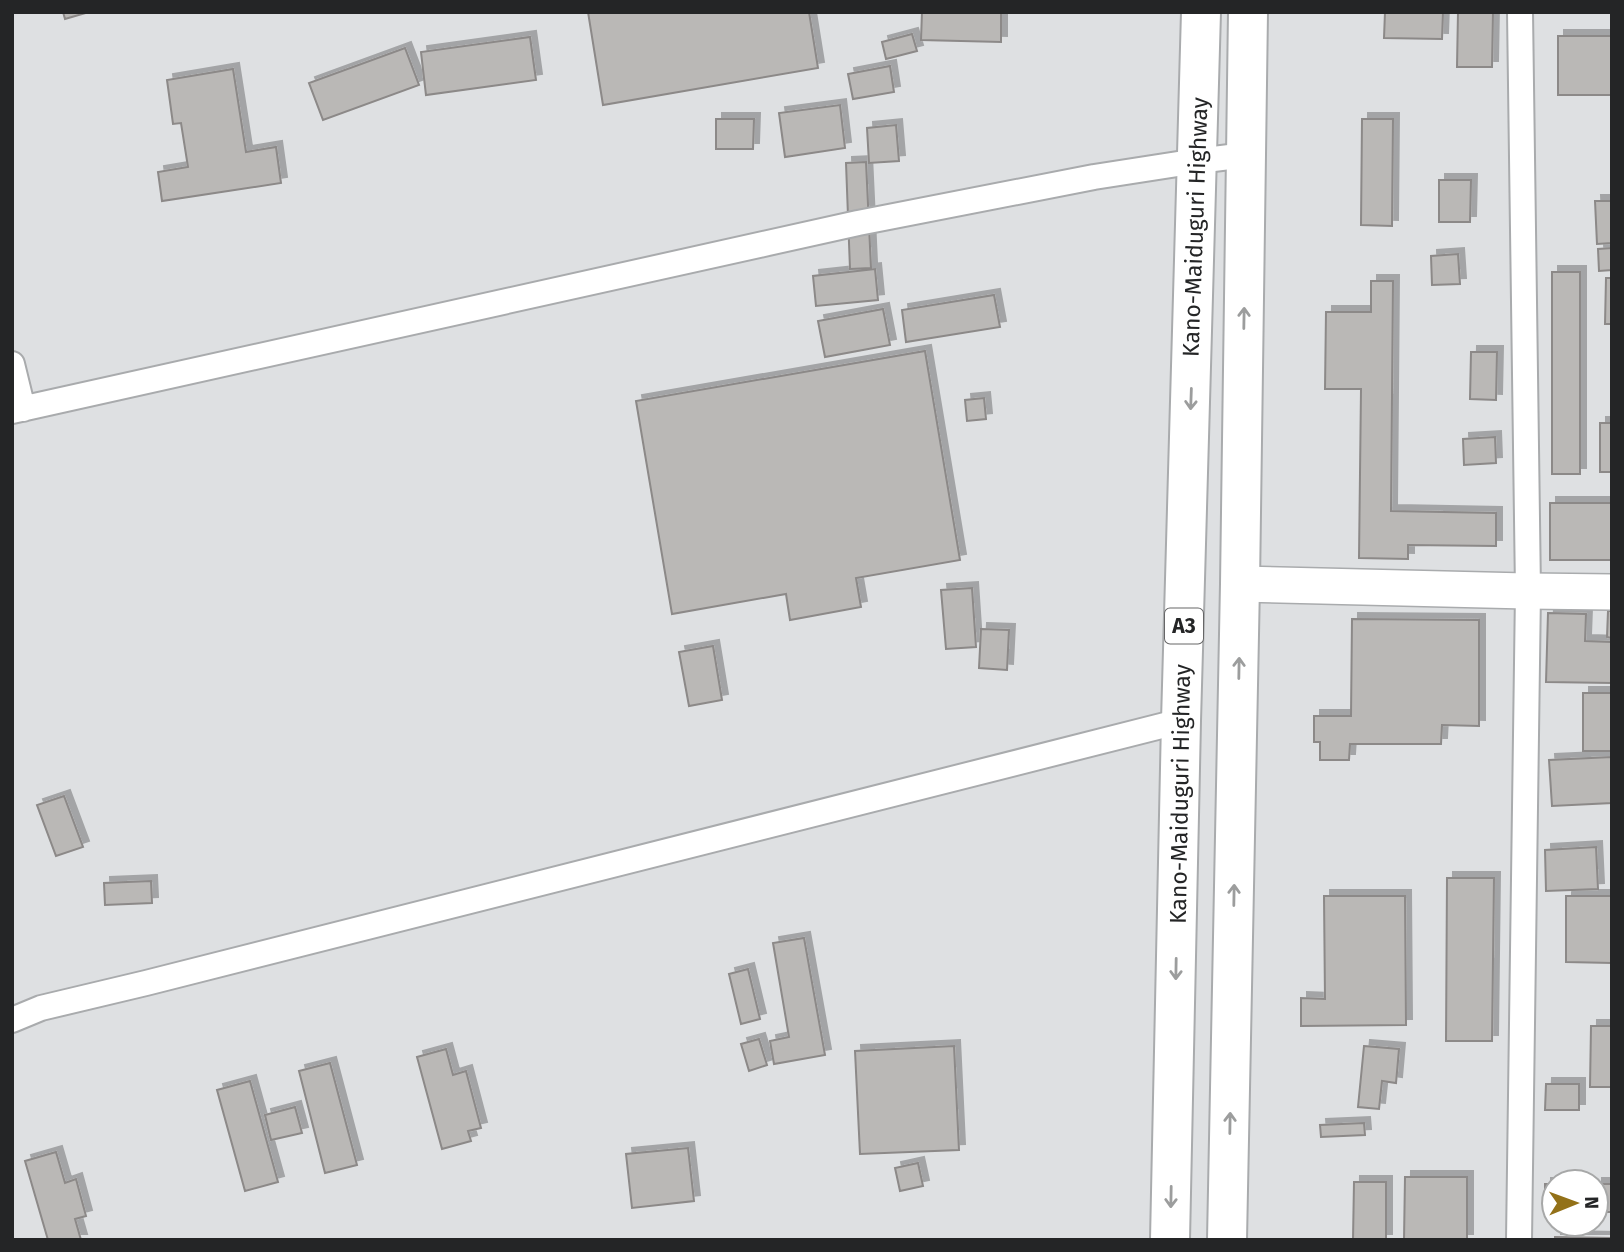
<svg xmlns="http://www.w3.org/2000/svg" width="1624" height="1252" font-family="'Fira Sans',sans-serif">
	<defs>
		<filter id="shadow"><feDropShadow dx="6" dy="-6" stdDeviation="0" flood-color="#0004"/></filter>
	</defs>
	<rect width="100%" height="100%" fill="#dee0e2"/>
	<path fill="#bab8b6" stroke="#8c8988" stroke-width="2" filter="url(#shadow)" d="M63,12h26l-24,7z
		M588,12h221l9,56 -215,37z
		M922,12h79v30l-80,-2z
		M1385,12h58l-1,27 -58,-1z
		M1458,12h35l-1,55h-35z
		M912,34l5,17 -31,8 -4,-17z
		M1558,36h54v59h-54z
		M530,37l6,43 -110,15 -5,-43z
		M405,48l14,37 -96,35 -14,-37z
		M890,66l4,26 -41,7 -5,-25z
		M233,69l13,83 30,-5 5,36 -119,18 -4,-29 30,-5 -7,-44 -8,1 -6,-44z
		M840,105l5,43 -60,9 -6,-44z
		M716,119h38l-1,30h-37z
		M1362,119h31l-1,107 -31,-1z
		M896,125l3,36 -30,2 -2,-35z
		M866,162l5,106 -21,1 -4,-106z
		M1439,180h32l-1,42h-31z
		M1595,201h17v42l-15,1z
		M1612,248v22l-13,1 -1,-22z
		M1458,254l2,30 -28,1 -1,-29z
		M875,269l3,31 -62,6 -3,-30z
		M1552,272h28v202h-28z
		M1606,278h6v46h-7z
		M1371,281h22l-2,230 105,2v33l-88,-1v14l-49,-1 2,-169h-36l1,-77h45z
		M994,295l6,32 -94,15 -4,-32z
		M883,309l7,36 -65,12 -7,-36z
		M925,351l35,209 -104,18 5,29 -71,13 -4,-26 -114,20 -36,-213z
		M1471,352h26l-1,48 -26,-1z
		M984,398l2,21 -19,2 -2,-21z
		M1600,423h12v49h-12z
		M1495,437l1,26 -32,2 -1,-26z
		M1550,503h62v57h-62z
		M972,588l4,59 -30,2 -5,-59z
		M1608,611h4v27l-5,-1z
		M1548,613l38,1 -1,27 27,1v41l-66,-1z
		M1352,619l127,1v106l-37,-1 -1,19h-91l-1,16h-29v-18h-6v-26h37z
		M981,629l28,1 -2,40 -28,-2z
		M713,646l9,54 -33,6 -10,-54z
		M1583,693h29v58h-29z
		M1612,757v46l-60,3 -3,-46z
		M64,796l19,51 -27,9 -19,-51z
		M1596,847l2,42 -52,2 -1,-41z
		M1447,878h47l-2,163h-46z
		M151,881l1,22 -47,2 -1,-22z
		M1324,896h81l1,129 -105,1v-28l24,1z
		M1566,896h46v67l-46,-1z
		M804,938l21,117 -51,9 -4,-23 19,-4 -16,-94z
		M748,969l12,50 -19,5 -12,-50z
		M1591,1026h21v61h-22z
		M759,1039l8,26 -18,6 -8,-27z
		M954,1046l5,104 -99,4 -5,-103z
		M1364,1046l35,3 -3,34 -14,-2 -3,28 -21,-2z
		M446,1049l7,26 13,-4 15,57 -13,3 3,10 -29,8 -25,-92z
		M330,1063l27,102 -32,8 -26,-102z
		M250,1081l28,101 -33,9 -28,-101z
		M1546,1084h33v26h-34z
		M295,1107l7,26 -31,7 -6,-25z
		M1364,1123l1,12 -44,2 -1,-12z
		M688,1148l6,53 -62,7 -6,-54z
		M56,1152l9,31 11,-4 10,37 -11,3 6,21h-33l-23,-79z
		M918,1163l5,23 -23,5 -5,-23z
		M1405,1177h62v63h-63z
		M1354,1182h32v58h-33z
		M1545,1184h9v27h-9z
		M1596,1184h16v28h-16z
		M1555,1237l57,1v2h-57z"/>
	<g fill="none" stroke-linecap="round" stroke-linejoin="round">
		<defs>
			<path id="street" d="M12,364l11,45
				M12,411l846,-188 236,-46 103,-16 49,-6
				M12,1020l29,-12 105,-25 1035,-262
				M1519,1240l9,-649 -8,-579"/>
			<path id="secondary" d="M1240,584l288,7 84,1"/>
			<path id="highway" d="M1170,1240l11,-519 20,-709
				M1227,1240l13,-656 8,-572"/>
		</defs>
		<use href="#street" stroke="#a9abad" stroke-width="28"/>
		<use href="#secondary" stroke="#a9abad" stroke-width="38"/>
		<use href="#highway" stroke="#a9abad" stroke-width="42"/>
		<use href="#street" stroke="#fff" stroke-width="24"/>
		<use href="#secondary" stroke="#fff" stroke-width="35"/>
		<use href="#highway" stroke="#fff" stroke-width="38"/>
	</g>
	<defs><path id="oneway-shaft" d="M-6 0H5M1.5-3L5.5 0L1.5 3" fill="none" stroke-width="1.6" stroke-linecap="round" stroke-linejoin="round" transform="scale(1.75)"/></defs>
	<g stroke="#9c9d9d">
		<use href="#oneway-shaft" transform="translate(1244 318) rotate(-89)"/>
		<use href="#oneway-shaft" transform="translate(1191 399) rotate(92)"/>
		<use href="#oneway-shaft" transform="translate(1239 668) rotate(-89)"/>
		<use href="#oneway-shaft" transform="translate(1234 895) rotate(-89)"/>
		<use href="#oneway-shaft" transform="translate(1176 969) rotate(91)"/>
		<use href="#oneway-shaft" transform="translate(1230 1123) rotate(-89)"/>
		<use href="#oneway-shaft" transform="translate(1171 1197) rotate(91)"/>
	</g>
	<g text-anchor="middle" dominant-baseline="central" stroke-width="6" stroke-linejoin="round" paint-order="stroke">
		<rect fill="#fff" stroke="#666667" stroke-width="2" x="1165" y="608.5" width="38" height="35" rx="5"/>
		<g font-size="21" font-weight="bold" fill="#242526">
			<text x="1184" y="626">A3</text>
		</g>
		<g font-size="23" fill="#242526" stroke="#fff">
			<text transform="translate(1195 227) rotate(-88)">Kano-Maiduguri Highway</text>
			<text transform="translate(1180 794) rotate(-89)">Kano-Maiduguri Highway</text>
		</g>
	</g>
	<rect width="1624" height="1252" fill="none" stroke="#242526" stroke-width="28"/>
	<g transform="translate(1575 1203) rotate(89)"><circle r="33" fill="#ffffff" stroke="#a7a8a8" stroke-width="2"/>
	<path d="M0-5L12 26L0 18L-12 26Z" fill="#937118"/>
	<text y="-10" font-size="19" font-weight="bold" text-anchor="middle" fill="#242526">N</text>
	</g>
</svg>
